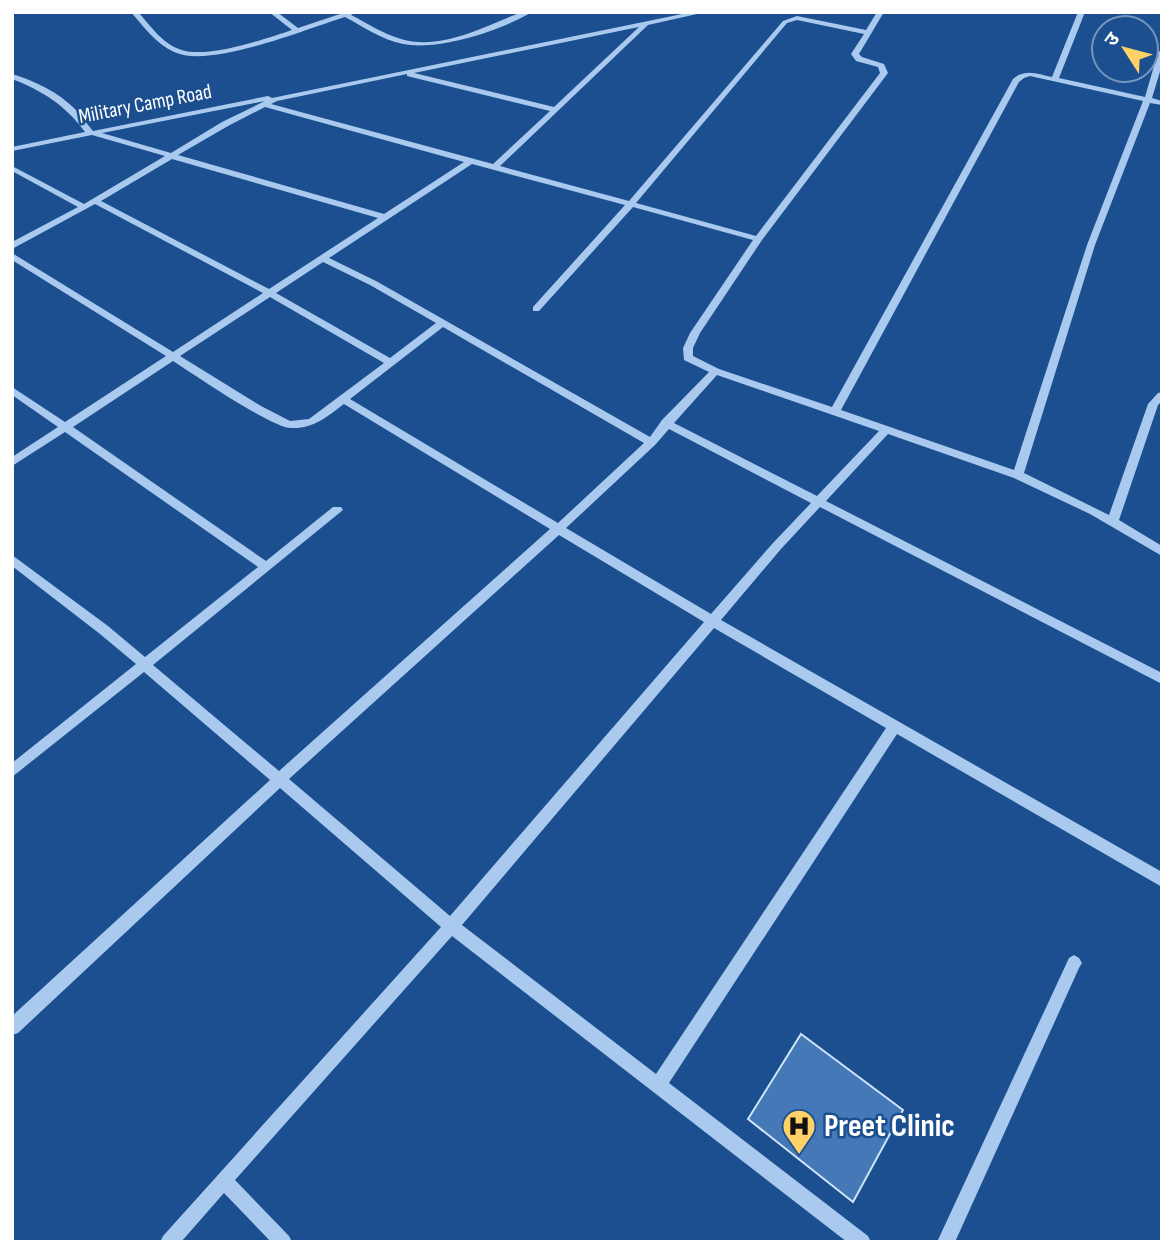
<svg xmlns="http://www.w3.org/2000/svg" width="1174" height="1254" font-family="'Sofia Sans Condensed','Noto Sans Devanagari',sans-serif">
	<rect width="100%" height="100%" fill="#1b4f8f"/>
	<path fill="#4478b7" stroke="#cfe3fa" stroke-width="2" d="M801,1034l102,76 -50,92 -105,-83z"/>
	<g fill="none" stroke-linecap="round" stroke-linejoin="round">
		<path fill="#a9c9ee" fill-rule="evenodd" d="M131,12h7c12,13 24,31 41,37 26,11 86,-10 113,-19l-23,-18h8l21,16 45,-15 12,-1 -4,3c16,8 32,19 50,24 41,12 84,-13 121,-27h10c-30,18 -93,39 -129,32 -21,-4 -39,-17 -58,-27 -39,12 -135,52 -171,35 -18,-8 -31,-26 -43,-40z
			M692,12h14l-58,13 -148,141 129,35 154,-180 14,-5 69,14 11,-18h7l-25,42 3,3 22,7 4,9 -126,167 -62,93 -7,15v8l26,13 113,38 181,-328c12,-11 25,-5 39,-2l26,-65h7l-26,66 86,19 13,-45 4,-2v15l-10,33 10,3v4l-12,-2 -55,142 -71,228 85,42 39,-111 10,-11 4,-1v9l-4,4 -39,115 43,26v10l-72,-42 -76,-36 -126,-44 -62,67 336,172v11l-342,-177 -39,42 -60,71 441,252v15l-265,-153 -228,349 199,153 3,6h-24l-395,-306 -217,244 54,56 3,6h-21l-47,-49 -43,49h-21l3,-6 278,-309 -161,-139 -262,245 -6,2v-19l258,-236 -126,-108 -132,105v-14l124,-99 -36,-30 -88,-68v-11l96,71 37,31 113,-90 -193,-135 -53,34v-9l46,-30 -46,-32v-8l53,35 101,-66 -154,-96v-7l161,99 90,-59 -168,-89 -83,45v-7l66,-35 -66,-36v-5l72,38 81,-48 -73,-21 -80,16v-4l73,-15c-20,-27 -42,-41 -73,-53v-5c23,7 46,18 63,35 6,7 12,15 18,22l175,-35 4,2zM797,20l67,14 -13,20 5,7 22,6 2,6 -124,163 -120,-33 151,-180zM639,27l-85,80 -140,-34zM407,74v2l143,35 -57,53 -222,-60 6,-3zM1030,76l113,25 -56,144 -73,225 -173,-60 178,-328 5,-4zM265,101l-43,21 -51,31 -69,-20zM265,107l199,55 -80,52 -206,-59 50,-29zM172,159l206,59 -109,71 -168,-88zM472,164l153,41 -92,102v4h6l94,-104 120,33 -63,93 -7,15 1,12 25,12 -47,48 -12,17 -274,-156 -47,-23zM323,262l47,23 66,38 -46,35 -114,-65zM270,297l114,66 -67,50 -8,6 -19,2 -29,-15 -81,-50zM443,327l201,116 -86,80 -208,-124zM173,361c20,13 99,67 118,67 22,1 36,-11 53,-24l206,125 -271,242 -126,-106 190,-155 -2,-3h-8l-67,54 -193,-134zM717,375l162,56 -62,65 -143,-73zM669,429l142,74 -38,40 -62,71 -145,-86 89,-83zM559,535l145,87 -254,294 -161,-137zM714,628l172,100 -230,346 -194,-149z
			M1074,955l5,3 3,5 -3,5 -124,274h-18l132,-284z"/>
	</g>
	<defs>
		<symbol id="hospital-pin" viewBox="-11 -11 22 30"><path d="M0 17L-7.5 6A9.5 9.5 0 1 1 7.5 6Z" fill="#ffd166" stroke="#1b4f8f"/><path d="M-5-5h3v3.5h4V-5h3V5h-3V1.5h-4V5h-3Z" fill="#111"/></symbol>
	</defs>
	<g fill-rule="evenodd">
		<use href="#hospital-pin" x="780" y="1107" width="38" height="52"/>
	</g>
	<g text-anchor="middle" dominant-baseline="central" stroke-width="5" stroke-linejoin="round" paint-order="stroke">
		<g font-size="21" fill="#fff" stroke="#1b4f8f">
			<text transform="translate(145 104) rotate(-11)">Military Camp Road</text>
		</g>
		<g font-size="32" font-weight="bold" fill="#fff" stroke="#1b4f8f" text-anchor="start">
			<text x="824" y="1126">Preet Clinic</text>
		</g>
	</g>
	<rect width="1174" height="1254" fill="none" stroke="#ffffff" stroke-width="28"/>
	<g transform="translate(1125 49) rotate(306)"><circle r="33" fill="#1b4f8f" stroke="#7695bc" stroke-width="2"/>
	<path d="M0-5L12 26L0 18L-12 26Z" fill="#ffd166"/>
	<text y="-10" font-size="19" font-weight="bold" text-anchor="middle" fill="#ffffff">उ</text>
	</g>
</svg>
